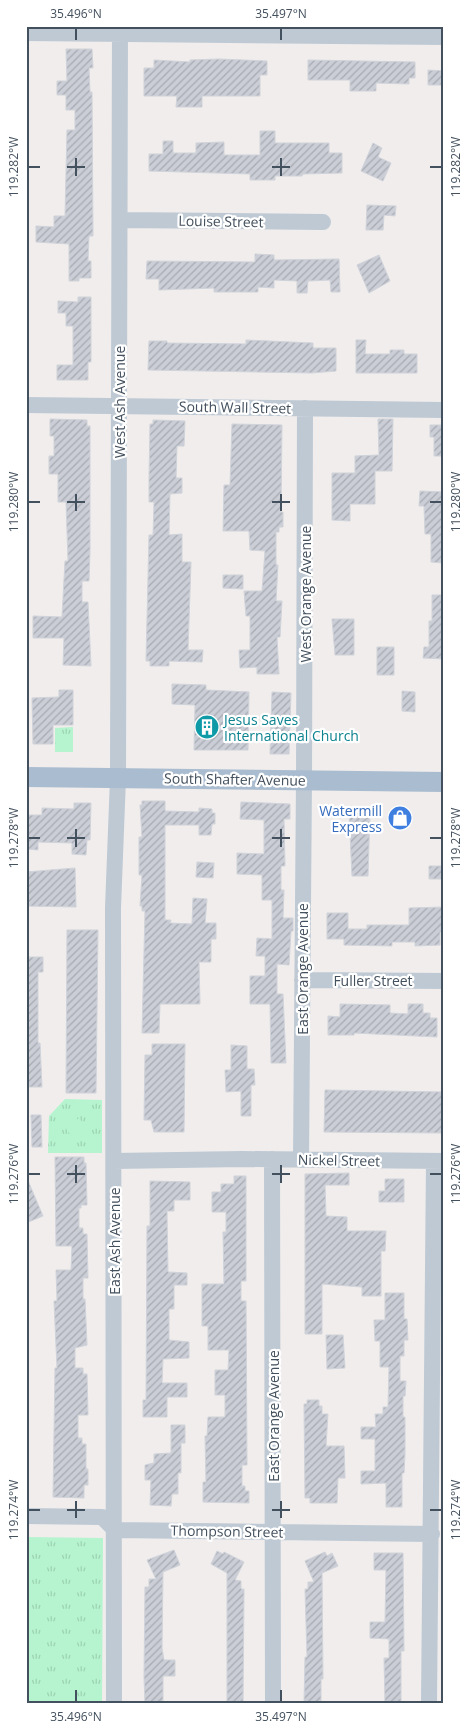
<svg xmlns="http://www.w3.org/2000/svg" width="470" height="1730" font-family="'Open Sans',sans-serif">
	<defs>
		<pattern id="grass-tufts" width="24" height="20" patternUnits="userSpaceOnUse" patternTransform="scale(1.25)"><rect width="24" height="20" fill="#b5f4ce"/><path d="M3 7l-1-3M5 7V3M7 7l1-3M15 17l-1-3M17 17v-4M19 17l1-3" fill="none" stroke="#9dd3b3"/></pattern>
		<pattern id="building-hatch" width="6" height="6" patternUnits="userSpaceOnUse" patternTransform="scale(1.25)"><rect width="6" height="6" fill="#cbced6"/><path d="M-1 1l2-2M0 6l6-6M5 7l2-2" fill="none" stroke="#a6aab1"/></pattern>
	</defs>
	<rect width="100%" height="100%" fill="#f0edec"/>
	<path fill="url(#grass-tufts)" d="M73,727v25h-18v-24z
		M65,1099l37,1v53h-54l1,-37z
		M26,1537l77,1 -1,166h-76z"/>
	<path fill="#b5f4ce" d="M79,1118l11,14 -12,11 -12,-14z"/>
	<path fill="url(#building-hatch)" stroke="#d0d3da" d="M66,49h26l1,19h-4l1,24h2l1,144h-4l-1,25h3v17h-12v3h-10v-37l-33,-2v-16l18,1v-11h11l2,-86h8v-20h-9v-15h-9v-14h10z
		M219,59l48,2v14h-7v21h-58v11h-26l1,-11h-33v-28h10v-8l36,2v-2z
		M308,60l107,2v16h-6v6l-33,-1v8h-26v-11h-42z
		M428,70l16,1v14h-16z
		M260,131h15v12h54v10h13v20l-39,1 -1,2h-27v4h-25v-6l-101,-3v-17h14v-13h10v12h23v-10l28,-1v13h36z
		M373,143l9,5 -4,9 13,6 -8,18 -22,-10z
		M367,205l29,1 -1,10 -11,-1 -1,15h-17z
		M255,254l19,1v5l65,-1 1,33h-9l-1,-12 -22,1 -1,12h-10v-12l-23,-1v8l-16,-1v5h-44v-4l-55,2v-11h-13l1,-18 108,1z
		M379,255l11,26 -21,12 -12,-28z
		M78,297h13v65h-3v18h-31v-15h16v-39h-7v-13h-8v-12l20,1z
		M246,340l67,3v5h23v23l-24,2 -164,-3 1,-29h18v2l79,1z
		M356,340h10l-1,14h25v-4h14v4h13v19h-61z
		M50,419l37,1v6h3v125l-1,30h-7v21h6l3,64 -28,-1 1,-27h-31v-22l29,1 3,-56h3l-2,-59h-8v-28h-9v-18h5v-20h-4z
		M378,419h15l-1,52h-17v33h-25v17l-18,-1v-47h23v-17l24,-1z
		M153,420l32,1 -1,25h-7l-1,32h6v15l-12,1 -1,41 13,-1v28h9l-3,88h15l-1,12 -33,-1v5h-19v-5h-4l3,-126h4l1,-33h-5v-24l1,-54h3z
		M232,424l50,1 -1,87h2v15h-4v5h-3v33h2l-2,36h6l-2,36h-3l2,37h-22v-7l-17,1 -1,-18h11v-34h-4l-2,-25h18l3,-40 -15,-1 -1,-19h-26l1,-46h6z
		M430,425h14v31h-10v-19h-4z
		M420,491l24,1v71l-13,-1v-28h-6l-1,-28h-5z
		M223,575h20v14l-20,-1z
		M432,595h12v64l-21,-1 1,-11h5v-26h3z
		M332,619h22v36h-19z
		M377,647h17v28h-17z
		M172,684l34,1v5l43,2 -1,58h-54l1,-45 -23,-1z
		M59,690h14v35h-20v19h-20l-1,-46 27,-1z
		M402,691l13,1v20l-13,-1z
		M272,692l19,1 -2,61h-19z
		M142,801h23v10l34,1v-4l13,1v4h3v11h-3l-1,11h-12v-10h-34v95h6l-1,3 22,1 1,-26 14,1 -2,24h11v16h-5v23h-12l1,42h-40l-1,29h-17l3,-122h-3v-5h-2l2,-31h-3v-38h3l-2,-32h2z
		M241,802l49,2v15h-6l1,47h-4v24h3l-1,28h10v13h-2l-2,34 -12,-1v30h6l3,69h-15l-1,-59h-20v-28h15v-20h-9l1,-18 15,1v-39h-10v-25l-25,-1v-21l27,1v-34l-24,-1z
		M74,803h17l-1,37h-3l-1,15 -14,-1v-11l-34,-1v8l-11,-1 1,-34h14v-7l32,1z
		M349,813h21l-2,63h-16z
		M197,862l17,1 -1,15 -17,-1z
		M429,866h15v13h-15z
		M75,868l1,39 -50,-1v-34z
		M444,907v25h-4v13l-25,1v-4h-23v4l-48,-1v-6h-17v-26h21v16h19v-4h42v-17z
		M67,930h31l-2,163h-30z
		M26,957h17v15h-5v71h2l2,44h-16z
		M340,1004l50,1v8l18,1v-10h15v9h7v5h7v19l-83,-4v2h-26v-19l12,1z
		M152,1044h33l-1,88h-30l-3,-12h-7l1,-65h7z
		M231,1045l16,1v23h7l1,16h-4v31h-10v-25l-15,1 -1,-22h6z
		M325,1090l119,2v41l-120,-1z
		M31,1115h10l1,32h-10z
		M55,1157h29v6h2l1,42h-6v3h-2v20h4v6h4l1,44h-5v21h2l2,46 -12,3v20h8v6h4l1,41h-10v23h4v6h4v25h2v16h-4v13l-31,-1 2,-129h2l-3,-67h3l-1,-31h15l1,-24h-16z
		M349,1173v12h-24l1,31 21,1v14h39l-1,20h-4v45h-19v-9l-40,-3v50h-17v-160z
		M26,1176l17,40 -17,7z
		M234,1176h12v105h-5v20h5l1,164h-5v21h3v5h4v12l-46,-1v-20h3l-1,-46h2l1,-19h17v-22h-10v-25h13l1,-20h-21v-24h-6v-42h22l-1,-52h3v-20h-14v-20h9v-8h13z
		M385,1179h19v23h-25v-11h6z
		M150,1181l40,1v18h-16v11h-7l1,61 19,1v12h-13v24h-5v31l20,2v16l-26,1 -1,24h25v14h-20v20h-24v-17h3l1,-174h3z
		M385,1293h19v26h3l1,21h-4v16h-4v25h6l-1,15h-2v21h2v36l-1,20h-2v34h-16v-24l-25,1v-13h14v-32h-14v-12h15l-1,-13h8v-7h5l1,-40h-9v-26h-5l-1,-21h11z
		M326,1335h17l2,33 -18,1z
		M307,1400h12v6h3v8h6l-2,32h18l1,32h-7l-1,25h-27v-5h-5l-1,-94h3z
		M171,1425h14v18h-4v30h-3v21h-6l-1,12 -21,-1 1,-25h-6v-15l9,-2v-9l17,-1z
		M174,1550l6,15 -17,7 -1,76 2,12h11v16h-12v28h-15l-3,-1 -1,-26 1,-90h4v-8h7l-9,-19z
		M217,1551l6,3 1,-2 20,10 -9,18 6,1v8h3l-1,115h-16v-131l-16,-9z
		M325,1552l2,4 5,-3 6,13 -16,7 1,106h-2v25h-17l1,-47h2l-2,-68h3v-7h6l-9,-21z
		M374,1553h29l1,98h-3v53h-16l-1,-46h5v-19l-19,-1v-16h15l1,-52h-12z"/>
	<g fill="none" stroke-linecap="round" stroke-linejoin="round">
		<path stroke="#bec9d4" stroke-width="16" d="M26,33l418,4
			M120,220l203,2
			M26,405l418,5
			M304,780l1,-372
			M302,980l142,1
			M272,1159l1,545
			M301,1160l3,-381
			M114,1161l128,-2 202,2
			M26,1516l76,1 13,13 317,4
			M114,1704l-1,-796 5,-130 2,-752
			M429,1704l5,-543"/>
		<path stroke="#a9bcd0" stroke-width="20" d="M26,777l418,5"/>
	</g>
	<path fill="none" stroke="#43505d" stroke-width="2" d="M76,28v12M281,28v12M76,158v18M281,158v18M28,167h12M67,167h18M272,167h18M430,167h12M76,494v17M281,494v17M28,502h12M67,502h18M272,502h18M430,502h12M76,829v18M281,829v18M28,838h12M67,838h18M272,838h18M430,838h12M76,1165v18M281,1165v18M28,1174h12M67,1174h18M272,1174h18M430,1174h12M76,1501v17M281,1501v17M28,1510h12M67,1510h18M272,1510h18M430,1510h12M76,1690v12M281,1690v12"/>
	<defs>
		<symbol id="building-disc" viewBox="-11 -11 22 22"><circle r="9.5" fill="#0f9aa8" stroke="#fff"/><path d="M-4-6H4V6H1V3H-1V6H-4ZM-2.5-4.3h1.7v1.8h-1.7ZM.8-4.3h1.7v1.8H.8ZM-2.5-1h1.7V.8h-1.7ZM.8-1h1.7V.8H.8Z" fill="#fff"/></symbol>
		<symbol id="shop-disc" viewBox="-11 -11 22 22"><circle r="9.5" fill="#3f7fe0" stroke="#fff"/><path d="M-5-2.5h2.3a2.7 3.5 0 0 1 5.4 0H5L5.5 6h-11ZM-1.5-2.5h3a1.5 2.3 0 0 0-3 0Z" fill="#fff"/></symbol>
	</defs>
	<g fill-rule="evenodd">
		<use href="#building-disc" x="193" y="713" width="28" height="28"/>
		<use href="#shop-disc" x="386" y="804" width="28" height="28"/>
	</g>
	<g text-anchor="middle" dominant-baseline="central" stroke-width="4.5" stroke-linejoin="round" paint-order="stroke">
		<g font-size="14" fill="#43505d" stroke="#fff">
			<text transform="translate(221 221) rotate(1)">Louise Street</text>
			<text transform="translate(119 402) rotate(-90)">West Ash Avenue</text>
			<text transform="translate(235 407) rotate(1)">South Wall Street</text>
			<text transform="translate(305 594) rotate(-90)">West Orange Avenue</text>
			<text transform="translate(235 779) rotate(1)">South Shafter Avenue</text>
			<text transform="translate(302 969) rotate(-90)">East Orange Avenue</text>
			<text x="373" y="980">Fuller Street</text>
			<text transform="translate(339 1160) rotate(1)">Nickel Street</text>
			<text transform="translate(114 1241) rotate(-90)">East Ash Avenue</text>
			<text transform="translate(273 1416) rotate(-90)">East Orange Avenue</text>
			<text transform="translate(227 1531) rotate(1)">Thompson Street</text>
		</g>
		<g font-size="14" fill="#0d838f" stroke="#fff" text-anchor="start">
			<text x="224" y="719">Jesus Saves<tspan x="224" dy="16">International Church</tspan></text>
		</g>
		<g font-size="14" fill="#366cbe" stroke="#fff" text-anchor="end">
			<text x="382" y="810">Watermill<tspan x="382" dy="16">Express</tspan></text>
		</g>
	</g>
	<rect width="470" height="1730" fill="none" stroke="#ffffff" stroke-width="55"/>
	<rect x="28" y="28" width="414" height="1674" fill="none" stroke="#43505d" stroke-width="2"/>
	<g font-size="12" text-anchor="middle" fill="#43505d">
		<text x="76" y="18">35.496°N</text>
		<text x="281" y="18">35.497°N</text>
		<text transform="translate(14 167) rotate(-90)" y="4">119.282°W</text>
		<text transform="translate(456 167) rotate(-90)" y="4">119.282°W</text>
		<text transform="translate(14 502) rotate(-90)" y="4">119.280°W</text>
		<text transform="translate(456 502) rotate(-90)" y="4">119.280°W</text>
		<text transform="translate(456 838) rotate(-90)" y="4">119.278°W</text>
		<text transform="translate(14 838) rotate(-90)" y="4">119.278°W</text>
		<text transform="translate(14 1174) rotate(-90)" y="4">119.276°W</text>
		<text transform="translate(456 1174) rotate(-90)" y="4">119.276°W</text>
		<text transform="translate(14 1510) rotate(-90)" y="4">119.274°W</text>
		<text transform="translate(456 1510) rotate(-90)" y="4">119.274°W</text>
		<text x="76" y="1721">35.496°N</text>
		<text x="281" y="1721">35.497°N</text>
	</g>
</svg>
